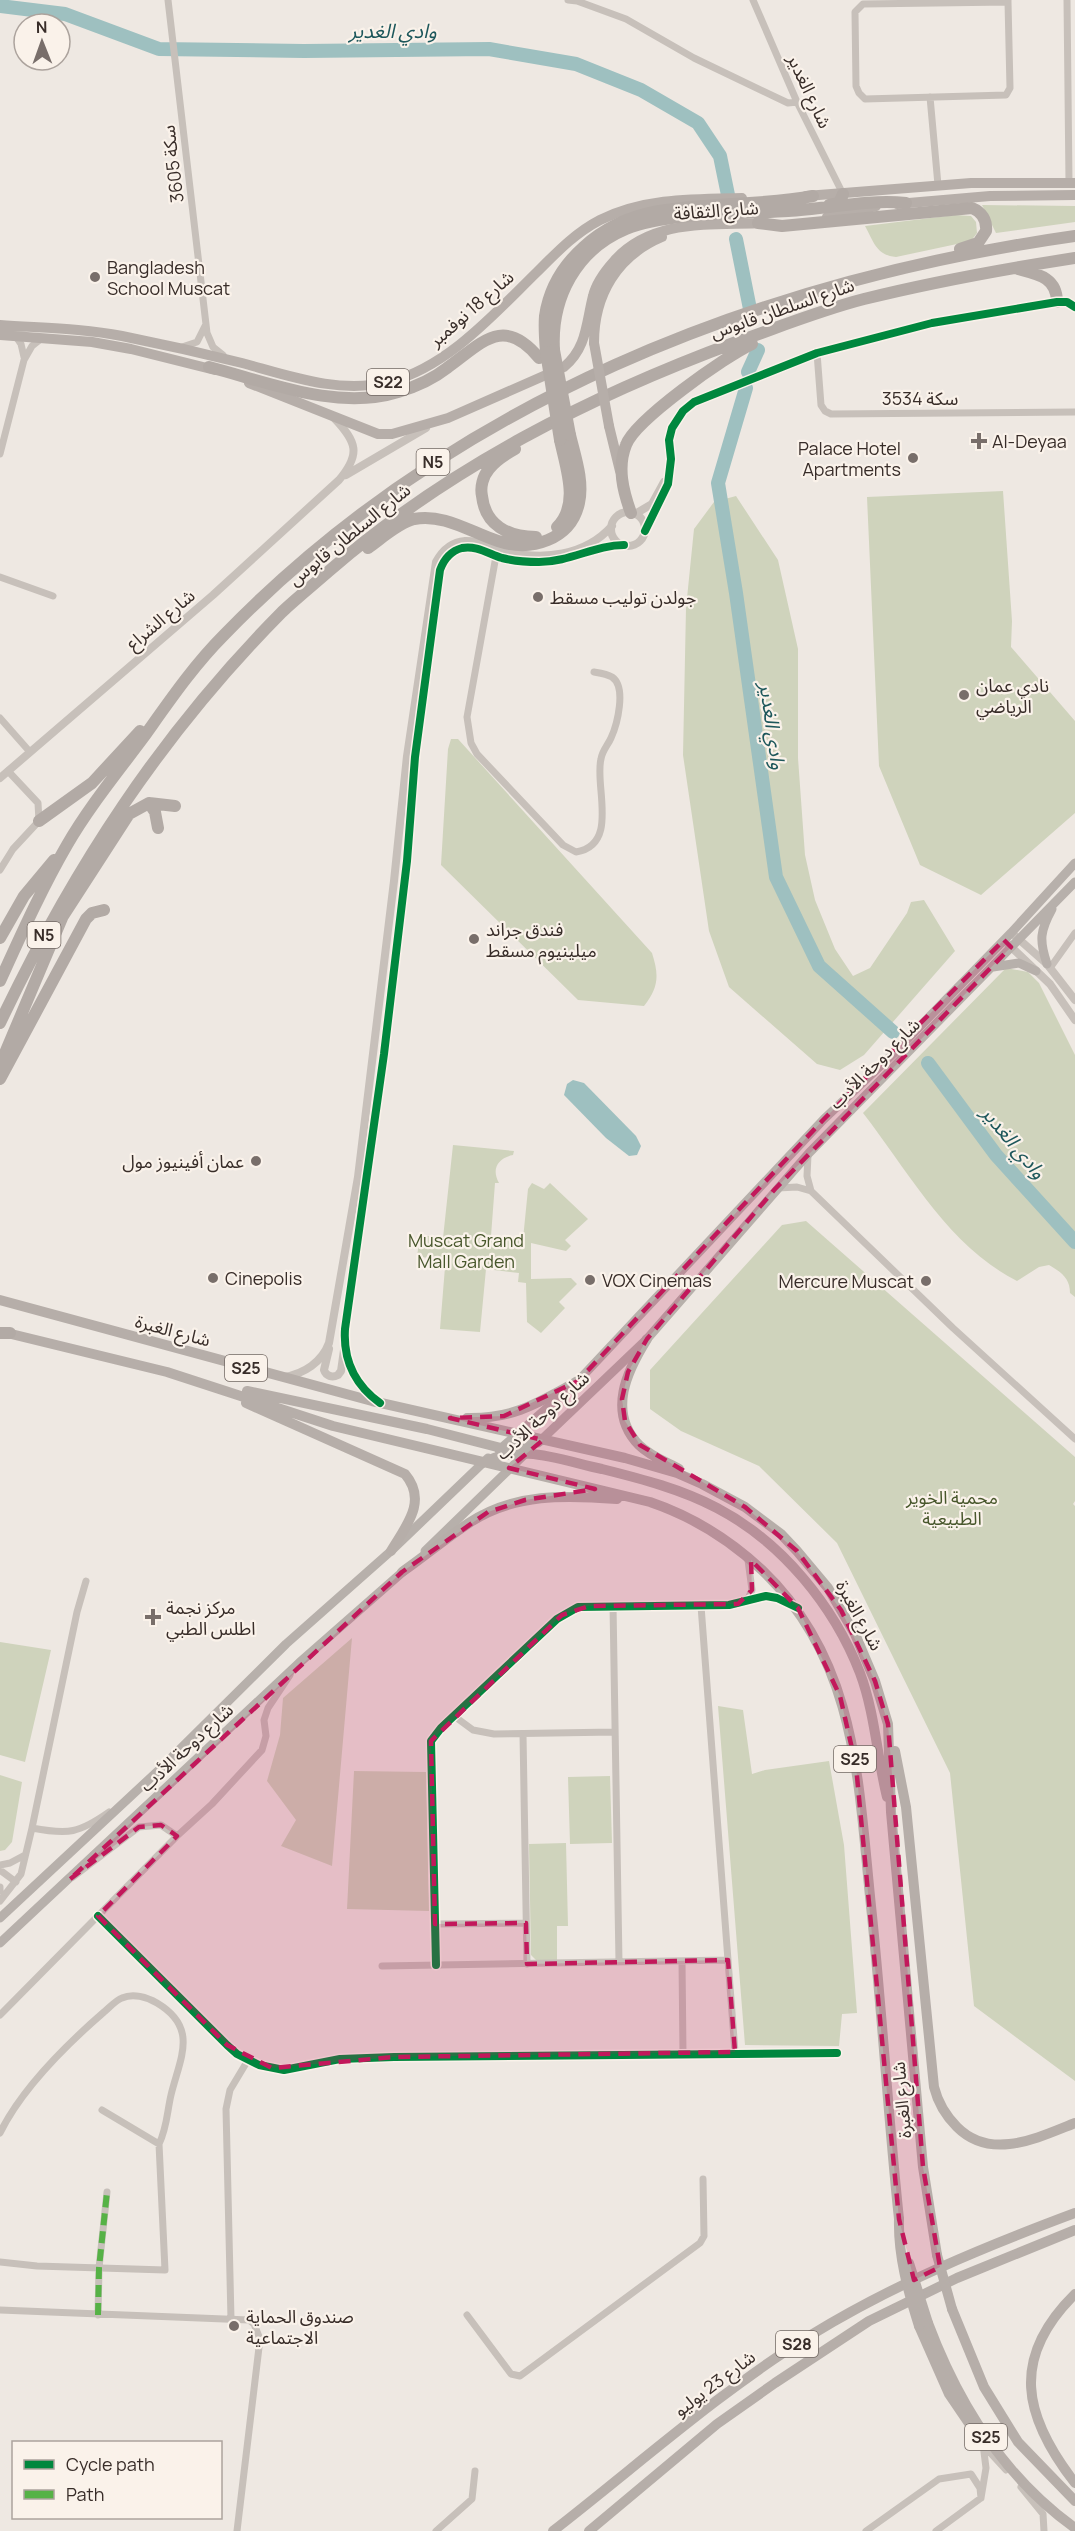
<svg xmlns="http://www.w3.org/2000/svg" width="1075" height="2531" font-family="Manrope,'Noto Sans Arabic',sans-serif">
	<rect width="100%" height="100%" fill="#eee8e2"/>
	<path fill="#cfd3bc" d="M982,205l93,1v16l-79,11z
		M955,215l16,1 5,6 1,11 -6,8 -75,16c-20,-2 -22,-15 -31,-31z
		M1003,491l9,130 -1,26 64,74v92l-94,82 -61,-30 -41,-99 -12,-269z
		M736,496l42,64 20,89v109l7,97 10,45 20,49 18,27 17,-8 37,-55 4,-11 13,-2 31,51 -91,104 -24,15 -23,-6 -88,-77 -20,-56 -26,-176 3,-147 8,-79 20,-27z
		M451,739h7l194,214c7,22 7,34 -8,53l-66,-6 -137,-135 7,-116z
		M1006,968l22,4 11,11 36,72v242l-5,-4c0,-15 -9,-21 -21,-28l-10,2 -22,14c-69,-35 -108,-109 -154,-168z
		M453,1145l61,6 -1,4c-15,3 -22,14 -14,28h-4l-4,53 32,3 5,-50 4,-6 12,6 6,-6 38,36 -23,21 6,6 -5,5 -35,-8v36l40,-1 6,6 -18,18 6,6 -24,25 -14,-11 -1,-39 -8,-1 1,-9 -33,-4 -6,63 -40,-3 5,-62 -12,-9 -16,-1 3,-22 23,3z
		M806,1221l269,236v44l-2,3 2,2v575l-101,-75 -24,-233 -113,-230 -78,-77 -78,-35 -31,-22v-39l132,-145z
		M352,1638l-20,228 -51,-20 15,-26 -29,-39 13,-46 3,-37z
		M0,1642l51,8 -26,112 -25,-7z
		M718,1706l25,4 9,64 13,-4 64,-9 15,84 13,168 -15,1 -3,32 -94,-1z
		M354,1771l72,1 3,139 -82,-2z
		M0,1775l22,7 -10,60 -7,8 -5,1z
		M610,1776l2,67 -42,1 -2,-67z
		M566,1843l2,83h-11v35h-20l-6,-6 -2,-111z"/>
	<path fill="#9ec0c0" d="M573,1080l11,3 52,53 5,10 -4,9 -8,1 -23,-18 -42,-43 3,-11z"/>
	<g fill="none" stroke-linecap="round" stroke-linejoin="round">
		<path stroke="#9ec0c0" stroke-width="14" d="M0,6l65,8 94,35 145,2 185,-2 87,15 65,26 57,33 22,33 8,39
			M736,239l14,70
			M748,372l10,-22
			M746,388l-28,95 18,110 40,284 43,89 74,66
			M928,1063l68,92 79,87"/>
		<path stroke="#c7c0ba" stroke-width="7" d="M168,0l39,333 6,14 10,8
			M568,0l9,1 49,18 68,39 94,45 9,-1
			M753,0l44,102 46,92
			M1008,0v2l2,86 -4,7 -141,4 -6,-6 -3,-7 -1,-74 8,-8 145,-2
			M1067,0l2,182
			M930,97l8,88
			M15,335l6,9 3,13
			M182,347l15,-5 8,-16
			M817,353l4,52 4,6 6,3 244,-2
			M0,454l24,-94 8,-14 10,-8
			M496,556l-29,161 4,26 6,11 86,91 13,7c44,-7 18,-67 25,-93 1,-8 7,-14 10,-21 6,-13 16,-51 1,-61 -5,-3 -12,-4 -18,-5
			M0,577l53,19
			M0,718l30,34
			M0,870l13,-21 26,-28 -1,-18 -30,-32
			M1050,968l25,-35
			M808,1155l-1,21 4,15
			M778,1188l19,-1 14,4 142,137 122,111
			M748,1599l4,-9 -4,-30
			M613,1605l6,357
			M701,1606l34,446
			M454,1716l19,14 21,4 120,-2
			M523,1734l4,230
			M32,1828c37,7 47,5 77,-16
			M0,1865l10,-2 15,-8
			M0,1870l16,12
			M73,1877l66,-50 22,-2 16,11
			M0,1887v4
			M0,1901l21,-27 11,-46 45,-216 9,-31
			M98,1916l129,129 10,9 22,11 25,5 56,-11 54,-2 443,-4
			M435,1924l91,-1
			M682,1961l1,92
			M436,1965l-5,-224 10,-13 116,-109 21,-12 151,-2 37,-9 11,2 13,6
			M382,1966l346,-6
			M0,2015l177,-179 35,-32 50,-54 4,-14 -2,-16 4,-12 22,-33
			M102,2110l57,34
			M0,2133c22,-45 66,-88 104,-121 5,-4 12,-12 18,-14 11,-5 25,-1 35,5 42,25 23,55 14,92 -4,17 -4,33 -12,49l6,126 -128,-4 -37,-4
			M0,2310l249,10 5,4 6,15 -23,192
			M98,2315l1,-47 8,-76
			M467,2315l44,59 9,2 180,-133 4,-7 -1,-57
			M231,2319l-5,-210 4,-19 18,-30
			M983,2445l23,25
			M1021,2487l22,27 1,17
			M436,2531l36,-32 3,-28
			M866,2531l73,-52 32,-5 9,14 1,10
			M936,2531l45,-33 5,-30 -3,-24"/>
		<path stroke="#c7c0ba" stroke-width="8" d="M346,475l80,-47
			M611 529a17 17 0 1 1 34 0a17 17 0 1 1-34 0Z
			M635,514l17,-10 12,-22
			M645,531l23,-47 3,-25 -2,-19 3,-12 11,-17 11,-9 123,-49 115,-30 125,-21h10l8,5
			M0,778l213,-183 126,-115c22,-26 18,-38 -5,-62
			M1014,935l33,29 28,36
			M1007,943l43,41 25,36
			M329,1349l-5,21c2,6 8,8 14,5l3,-4 3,-21
			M284,1377c20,-3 38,-15 45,-34l29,-166 36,-296 13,-125 29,-194c6,-11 15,-20 29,-21 14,-1 26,7 40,10 38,10 80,5 107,-25
			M378,1401c-25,-17 -35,-43 -33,-72l39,-275 23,-193 8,-104 25,-187c4,-11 11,-19 22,-22 14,-3 27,6 40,10 12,3 24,4 37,4 31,0 56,-17 85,-17"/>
		<path stroke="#b7b0ab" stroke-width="9" d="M1047,964c-8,-24 -7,-33 5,-55
			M993,967l26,-4 17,8
			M538,1443l109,-104 162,-186 266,-271
			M499,1450l79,-69 246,-262 69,-65 118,-121 64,-70
			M425,1551l102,-99
			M0,1918l160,-149 126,-125 105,-93 97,-93
			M0,1943l299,-280 107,-94"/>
		<path stroke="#b6aea9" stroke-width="10" d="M806,196l165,-13h104
			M897,204l93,-8 85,-1
			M827,217l49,-11
			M0,325c40,3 82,3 122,11 40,8 80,17 120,27 48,13 96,31 147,19 59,-15 106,-69 148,-110 20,-20 38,-39 63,-52 44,-22 94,-21 142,-22
			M0,335l92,7 39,7 84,21
			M594,343c0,-48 23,-87 68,-106
			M249,383l129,51h14l56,-16 116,-51c23,-19 22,-44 29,-71 3,-13 12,-25 21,-35 39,-44 100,-35 152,-38
			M609,426l11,45
			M0,1300l372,101 253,57 52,15 25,11 43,23 36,27 16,17 31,37 27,46 20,47 13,43 3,88 32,355 14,88
			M3,1332l164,40 166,54 317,76c44,15 79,37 112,68 96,92 96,212 109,336 11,104 17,209 28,313
			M647,1339c-20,32 -40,73 -8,106 11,11 27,17 40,24
			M247,1391l180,38 74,19 21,-1 20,-7
			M246,1403l159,71c23,27 1,52 -14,77
			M467,1418c47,1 71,-15 111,-37
			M483,1463c37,-21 80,-2 119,6 40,10 79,20 115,39 65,34 117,98 143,165 15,40 17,84 27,124
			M402,1572c23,-16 44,-34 67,-49 45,-30 97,-28 148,-24
			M895,1751l11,56 28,280c4,16 11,28 23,40 34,34 80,11 118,-4
			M1075,2294c-65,64 -52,122 0,189
			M952,2309l32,78 34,55 57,59
			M928,2323c30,80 77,155 147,205
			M919,2326l30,68 34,50
			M553,2531c85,-66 166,-139 258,-196 83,-51 173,-88 264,-122
			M589,2531l128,-107 58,-41 94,-62 88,-43 118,-48"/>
		<path stroke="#b2aaa5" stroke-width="12" d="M829,205l10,-2 4,-9
			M758,223l24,3 190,-18c10,4 15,12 14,23l-8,12 -18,6
			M1018,269c19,5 39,8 39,33
			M554,350c-3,-52 22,-100 72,-121 40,-17 117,-15 162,-18 39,-2 79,-12 118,-8
			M546,352c-1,-12 -2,-24 -1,-36 8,-55 58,-94 109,-104 52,-10 106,-6 159,-16
			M209,367c59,15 128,44 189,25 17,-5 35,-13 49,-24 34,-24 56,-54 92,-10
			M515,449c-9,5 -19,11 -26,20 -6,7 -9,18 -7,27 3,29 26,41 54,41
			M631,513c-8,-22 -14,-46 -5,-68 9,-25 100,-89 126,-101
			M557,527c23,-22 9,-59 3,-87
			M368,548c13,-9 30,-25 46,-29 30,-6 58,14 84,22 33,11 73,-1 81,-38 5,-22 -4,-47 -9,-68
			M149,803l6,9 3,16
			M39,821l53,-38 48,-52
			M63,916l66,-102 20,-11 26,3
			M0,938l24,-42 30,-36
			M0,981c21,-46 42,-93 67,-136 22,-38 50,-72 76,-107 25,-35 50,-72 81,-103 226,-233 533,-354 851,-399
			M0,1023c73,-154 161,-289 282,-411 15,-14 31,-27 47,-41 120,-104 261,-175 410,-230 40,-14 82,-31 125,-42 69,-17 140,-30 211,-41
			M0,1065l65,-154
			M0,1079l86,-160 6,-6 12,-3
			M0,1333h10"/>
		<path stroke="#b6aea9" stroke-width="10" d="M594,343l15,83
			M899,2219c-1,37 9,72 20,107
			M937,2255l15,54
			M909,2263l19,60"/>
		<path stroke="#b2aaa5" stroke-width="12" d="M554,350l16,85
			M546,352l14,88"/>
		<path stroke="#56b246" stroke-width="6" stroke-dasharray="12 6" stroke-linecap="butt" d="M98,2315l1,-47 8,-76"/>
		<defs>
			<path id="cycleway" d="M645,531l23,-47 3,-25 -2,-19 3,-12 11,-17 11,-9 123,-49 115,-30 125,-21h10l8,5
				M380,1403c-25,-18 -37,-43 -35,-74l39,-275 23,-193 8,-104 25,-187c4,-11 11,-19 22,-22 14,-3 27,6 40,10 12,3 24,4 37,4 31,0 56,-17 85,-17
				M98,1916l129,129 10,9 22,11 25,5 56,-11 54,-2 443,-4
				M436,1965l-5,-224 10,-13 116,-109 21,-12 151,-2 37,-9 11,2 21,10"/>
		</defs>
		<use href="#cycleway" stroke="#faf2ea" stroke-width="11"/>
		<use href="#cycleway" stroke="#00873e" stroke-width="8"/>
	</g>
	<path fill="#c2185b" fill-opacity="0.2" stroke="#c2185b" stroke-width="4.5" stroke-dasharray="12 8" stroke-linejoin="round" d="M1004,940l7,7 -236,242 -128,150 -19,33 -6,27 3,22 15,24 105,62 52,44 44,59 34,71 13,43 35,443 17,100 -26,13 -15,-61 -43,-453 -16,-70 -42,-88 -47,-48 1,30 -14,14 -149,2 -27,9 -131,126 4,183 91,-1 1,41 201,-4 7,92 -341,5 -122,11 -45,-23 -129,-129 79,-80 -16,-11 -22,2 -70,53 333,-308 86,-60 37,-12 70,-11 -86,-21 34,-28 -93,-22 54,-2 74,-35 246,-262z"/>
	<g fill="#786e6a" stroke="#faf2ea" stroke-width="2">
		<circle cx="95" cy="277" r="6"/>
		<path d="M976 432h6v6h6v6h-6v6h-6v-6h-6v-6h6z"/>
		<circle cx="913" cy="458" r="6"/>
		<circle cx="538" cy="597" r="6"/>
		<circle cx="964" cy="695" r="6"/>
		<circle cx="474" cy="939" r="6"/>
		<circle cx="256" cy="1161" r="6"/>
		<circle cx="213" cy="1278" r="6"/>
		<circle cx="590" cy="1280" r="6"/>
		<circle cx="926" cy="1281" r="6"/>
		<path d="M150 1608h6v6h6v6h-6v6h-6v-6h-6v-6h6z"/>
		<circle cx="234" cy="2326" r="6"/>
	</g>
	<g text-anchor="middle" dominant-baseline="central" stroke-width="4.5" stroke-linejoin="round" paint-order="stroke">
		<g fill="#faf2ea" stroke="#726863" stroke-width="1.5">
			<rect x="367" y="369" width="42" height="26" rx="4.5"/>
			<rect x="416.5" y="449" width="33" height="26" rx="4.5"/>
			<rect x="27.5" y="922" width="33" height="26" rx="4.5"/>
			<rect x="225" y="1355" width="42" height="26" rx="4.5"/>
			<rect x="834" y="1746" width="42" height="26" rx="4.5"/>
			<rect x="776" y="2331" width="42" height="26" rx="4.5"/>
			<rect x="965" y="2424" width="42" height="26" rx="4.5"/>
		</g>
		<g font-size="16" font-weight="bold" fill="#382d29">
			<text x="388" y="382">S22</text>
			<text x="433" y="462">N5</text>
			<text x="44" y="935">N5</text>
			<text x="246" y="1368">S25</text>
			<text x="855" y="1759">S25</text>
			<text x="797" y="2344">S28</text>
			<text x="986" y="2437">S25</text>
		</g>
		<g font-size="18" fill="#382d29" stroke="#faf2ea">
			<text transform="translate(810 91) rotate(65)">شارع الغدير</text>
			<text transform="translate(172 164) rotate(-97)">سكة 3605</text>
			<text transform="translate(716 210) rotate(-4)">شارع الثقافة</text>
			<text transform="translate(471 308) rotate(-41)">شارع 18 نوفمبر</text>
			<text transform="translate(782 308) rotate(-19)">شارع السلطان قابوس</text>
			<text x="920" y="398">سكة 3534</text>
			<text transform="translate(349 534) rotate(-39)">شارع السلطان قابوس</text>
			<text transform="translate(160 619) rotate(-40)">شارع الشراع</text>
			<text transform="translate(874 1063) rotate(-45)">شارع دوحة الأدب</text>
			<text transform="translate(173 1330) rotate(15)">شارع الغبرة</text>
			<text transform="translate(542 1415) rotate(-43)">شارع دوحة الأدب</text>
			<text transform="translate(860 1615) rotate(61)">شارع الغبرة</text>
			<text transform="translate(186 1747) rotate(-43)">شارع دوحة الأدب</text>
			<text transform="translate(901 2100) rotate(-95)">شارع الغبرة</text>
			<text transform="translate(714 2383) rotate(-37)">شارع 23 يوليو</text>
		</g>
		<g font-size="18" fill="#382d29" stroke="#faf2ea" text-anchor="start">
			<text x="107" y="267">Bangladesh<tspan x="107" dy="21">School Muscat</tspan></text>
			<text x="992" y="441">Al-Deyaa</text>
			<text x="901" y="448" text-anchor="end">Palace Hotel<tspan x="901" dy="21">Apartments</tspan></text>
			<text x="550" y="597">جولدن توليب مسقط</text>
			<text x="976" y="685">نادي عمان<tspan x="976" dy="21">الرياضي</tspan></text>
			<text x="486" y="929">فندق جراند<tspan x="486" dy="21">ميلينيوم مسقط</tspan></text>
			<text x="244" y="1161" text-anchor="end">عمان أفينيوز مول</text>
			<text x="225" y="1278">Cinepolis</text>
			<text x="602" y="1280">VOX Cinemas</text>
			<text x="914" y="1281" text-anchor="end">Mercure Muscat</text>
			<text x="166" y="1607">مركز نجمة<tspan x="166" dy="21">اطلس الطبي</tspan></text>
			<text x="246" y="2316">صندوق الحماية<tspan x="246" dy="21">الاجتماعية</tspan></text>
		</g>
		<g font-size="18" fill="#48572c" stroke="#faf2ea">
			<text x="466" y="1240">Muscat Grand<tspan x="466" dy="21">Mall Garden</tspan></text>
			<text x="952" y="1497">محمية الخوير<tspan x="952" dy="21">الطبيعية</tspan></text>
		</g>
		<g font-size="20" font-style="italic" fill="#1d575b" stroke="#faf2ea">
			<text x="393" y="30">وادي الغدير</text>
			<text transform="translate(773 726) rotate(82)">وادي الغدير</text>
			<text transform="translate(1014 1142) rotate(50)">وادي الغدير</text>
		</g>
	</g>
	<rect x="12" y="2441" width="210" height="78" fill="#faf2ea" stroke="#aca39d" stroke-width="1.5"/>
	<rect x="24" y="2460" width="30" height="9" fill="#00873e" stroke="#aca39d" stroke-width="1.5"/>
	<text x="66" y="2471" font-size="18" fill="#382d29">Cycle path</text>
	<rect x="24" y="2490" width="30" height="9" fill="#56b246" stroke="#aca39d" stroke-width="1.5"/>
	<text x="66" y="2501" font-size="18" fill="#382d29">Path</text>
	<g transform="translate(42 42) rotate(359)"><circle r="28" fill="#faf2ea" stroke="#aca39d" stroke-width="1.5"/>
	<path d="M0-4.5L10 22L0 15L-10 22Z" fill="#786e6a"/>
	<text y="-9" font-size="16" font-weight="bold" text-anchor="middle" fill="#382d29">N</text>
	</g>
</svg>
